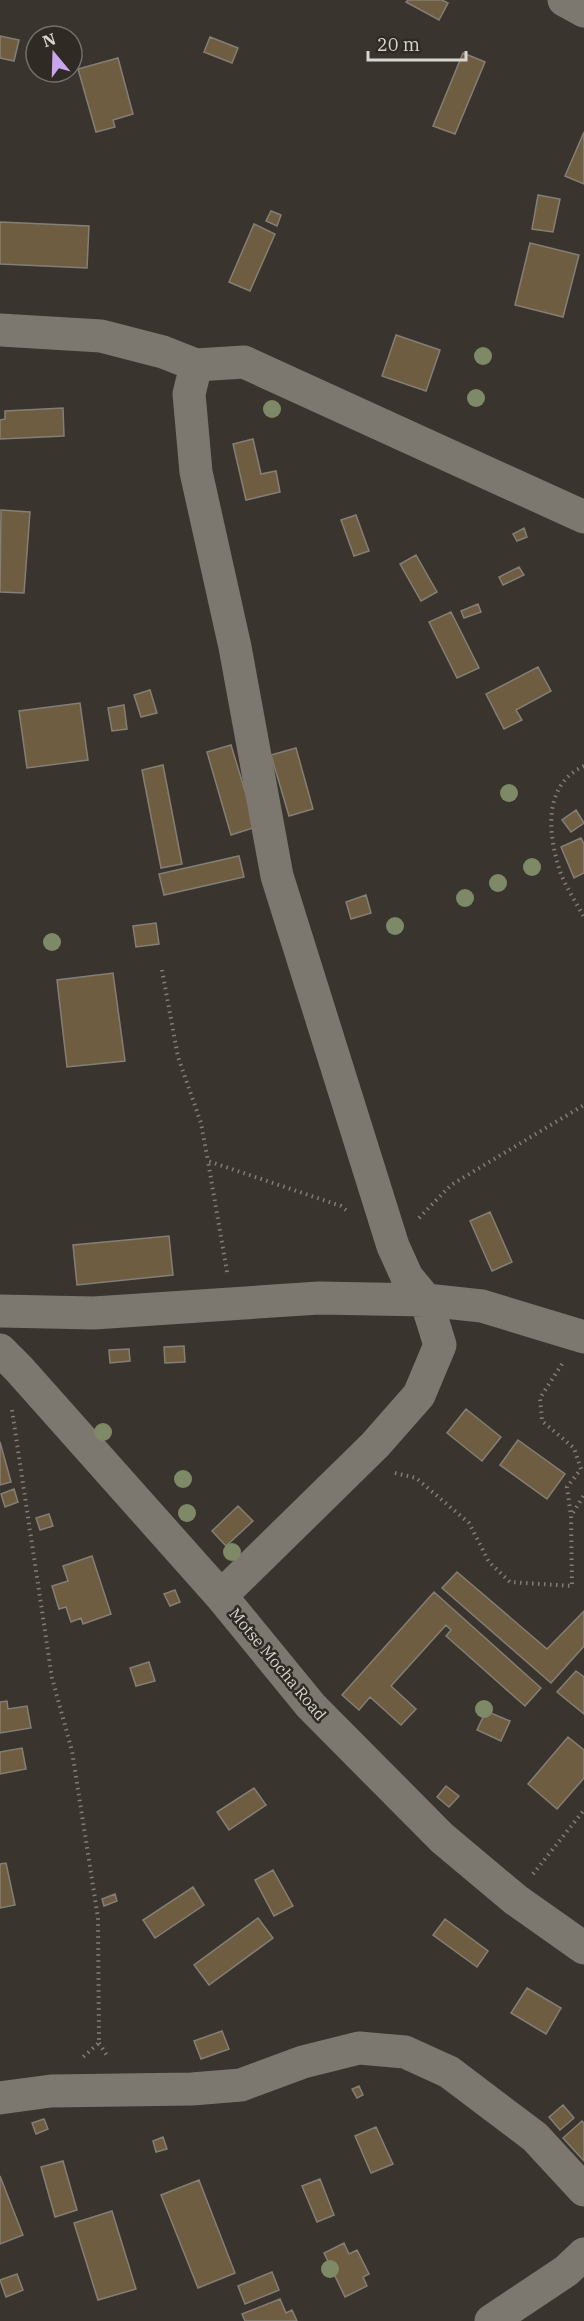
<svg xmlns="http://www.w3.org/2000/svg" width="584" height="2321" font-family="'IBM Plex Serif',serif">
	<rect width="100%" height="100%" fill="#39352e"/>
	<path fill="#6e5d40" stroke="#847f76" stroke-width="1.5" d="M408,0h34l6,3 -9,17 -33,-18z
		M0,36l19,4 -5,21 -14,-3z
		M210,37l28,11 -6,15 -28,-11z
		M463,53l22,9 -30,72 -22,-8z
		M118,58l15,56 -20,6 2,7 -19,5 -18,-63z
		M584,132v52l-19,-8z
		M538,195l22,4 -7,33 -21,-3z
		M271,211l10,4 -4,11 -11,-5z
		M0,222l89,4 -2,42 -87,-4z
		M254,224l21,10 -25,57 -21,-9z
		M530,243l49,12 -16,62 -48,-12z
		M396,335l44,15 -14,41 -44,-15z
		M63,408l1,28 -64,3v-19l5,-1v-8z
		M253,439l8,35 15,-3 4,21 -34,8 -13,-56z
		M1,510l29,2 -6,81 -24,-1z
		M356,515l13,36 -15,5 -13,-36z
		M524,528l3,9 -10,4 -4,-7z
		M416,555l21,37 -16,9 -21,-37z
		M519,567l5,8 -21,10 -4,-8z
		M478,604l3,8 -17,6 -3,-7z
		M451,612l28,56 -22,10 -28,-56z
		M538,667l13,24 -35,19 6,10 -18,9 -18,-35z
		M150,690l7,23 -16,4 -7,-22z
		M80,703l8,57 -61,8 -8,-57z
		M124,705l3,24 -15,2 -4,-23z
		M231,745l25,82 -25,8 -24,-83z
		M296,748l17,61 -24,7 -18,-61z
		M163,765l19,99 -21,4 -19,-98z
		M576,810l8,13 -13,9 -9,-12z
		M581,838l3,6v29l-10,5 -13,-31z
		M239,856l5,21 -80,18 -5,-21z
		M366,895l5,18 -20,6 -5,-17z
		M156,923l3,21 -23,3 -3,-21z
		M113,973l12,88 -58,6 -10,-87z
		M490,1212l22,50 -20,9 -22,-50z
		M169,1236l4,39 -96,10 -4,-40z
		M184,1346l1,16 -20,1 -1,-16z
		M129,1349l1,12 -20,2 -1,-13z
		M466,1409l35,28 -19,24 -35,-28z
		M518,1440l47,34 -18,25 -47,-34z
		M0,1442l11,40 -11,3z
		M14,1489l4,13 -13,5 -4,-13z
		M238,1506l15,15 -27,25 -14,-15z
		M49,1514l4,12 -13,4 -4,-12z
		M92,1556l19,58 -28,10 -2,-6 -10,4 -5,-15 -7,2 -7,-23 16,-5 -5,-15z
		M457,1572l90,77 37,-38v35l-33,37 -109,-95z
		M175,1590l5,12 -10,4 -6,-12z
		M434,1592l107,96 -16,18 -79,-70 5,-6 -5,-5 -55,61 25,23 -15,16 -31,-28 -11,13 -17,-15z
		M149,1662l6,19 -19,5 -6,-18z
		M576,1671l8,6v37l-27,-22z
		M7,1701l1,8 19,-3 4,22 -31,5v-31z
		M486,1711l24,10 -9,20 -24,-11z
		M568,1737l16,13v28l-27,31 -29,-25z
		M22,1748l4,21 -26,5v-22z
		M446,1786l13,10 -10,11 -12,-10z
		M254,1788l12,17 -37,25 -12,-18z
		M6,1863l9,42 -15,3v-44z
		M273,1870l20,36 -19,10 -19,-36z
		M193,1887l11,18 -49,33 -12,-18z
		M115,1894l2,7 -13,5 -2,-7z
		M258,1918l15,20 -64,47 -15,-20z
		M445,1919l43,32 -11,16 -44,-32z
		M527,1988l34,20 -15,26 -35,-21z
		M222,2031l7,18 -28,10 -7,-18z
		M359,2086l4,9 -6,3 -5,-9z
		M563,2105l11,13 -14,12 -11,-13z
		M44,2119l4,10 -12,5 -4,-11z
		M582,2121l2,2v38l-21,-23z
		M376,2127l17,37 -22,9 -16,-37z
		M163,2137l4,12 -11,3 -3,-11z
		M63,2161l14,49 -22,7 -14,-50z
		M0,2176l23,59 -23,9z
		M320,2179l14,36 -17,7 -15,-36z
		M199,2180l36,93 -37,15 -37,-93z
		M112,2211l24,78 -38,11 -24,-77z
		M344,2243l5,11 8,-4 12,24 -6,3 4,9 -22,11 -21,-44z
		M272,2272l7,18 -34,14 -7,-18z
		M17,2274l6,16 -17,7 -6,-17z
		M280,2299l6,14 6,-3 5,11h-52l-3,-7z"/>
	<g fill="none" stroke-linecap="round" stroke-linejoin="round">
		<path stroke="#817e78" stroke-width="4" stroke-dasharray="1.5 4.5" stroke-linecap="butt" d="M584,766c-41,19 -36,66 -25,102 5,17 17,34 25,49
			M162,970l16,87 23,66 7,38
			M419,1218l32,-33 133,-80
			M227,1272l-19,-111 133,45 5,4
			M562,1364l-22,34 2,23 32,27 7,21 -14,18 4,29
			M12,1410l40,268 20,73 26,167 1,125 -16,14
			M395,1473l21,5 53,45 20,39 21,20 62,4 -1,-70 13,-21
			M533,1874l51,-64
			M99,2043l9,14"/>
		<path stroke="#7c776f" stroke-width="33" d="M564,0l20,11
			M0,330l101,6 62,16 33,13 -7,29 7,78 39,175 42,229 116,370 14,31 19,23 14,45 -21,50 -44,50 -154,151
			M196,365l48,-3 340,155
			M0,1311l94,2 225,-15 107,2 56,6 102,31
			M0,1350l19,19 202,227 90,110 131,132 74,62 68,48
			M0,2098l51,-7 141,-2 49,-4 62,-23 56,-14 46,4 44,20 86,65 49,53
			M491,2321l75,-50 18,-17"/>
	</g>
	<g fill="#7e8968">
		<circle cx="483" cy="356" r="9"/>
		<circle cx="476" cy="398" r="9"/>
		<circle cx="272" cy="409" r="9"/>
		<circle cx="509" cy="793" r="9"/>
		<circle cx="532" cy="867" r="9"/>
		<circle cx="498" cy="883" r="9"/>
		<circle cx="465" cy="898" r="9"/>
		<circle cx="395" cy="926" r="9"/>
		<circle cx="52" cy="942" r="9"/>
		<circle cx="103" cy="1432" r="9"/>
		<circle cx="183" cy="1479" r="9"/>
		<circle cx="187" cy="1513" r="9"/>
		<circle cx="232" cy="1552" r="9"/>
		<circle cx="484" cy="1709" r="9"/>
		<circle cx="330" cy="2269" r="9"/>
	</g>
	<g text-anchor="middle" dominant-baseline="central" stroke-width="5" stroke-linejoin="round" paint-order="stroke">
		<g font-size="16" fill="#d8d6d1" stroke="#2f2b24">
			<text transform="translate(278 1664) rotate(50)">Motse Mocha Road</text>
		</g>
	</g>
	<g transform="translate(54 54) rotate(341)"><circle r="28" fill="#2f2b24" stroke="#736f69" stroke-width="1.5"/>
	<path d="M0-4.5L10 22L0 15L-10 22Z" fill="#c9a5ee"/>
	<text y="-9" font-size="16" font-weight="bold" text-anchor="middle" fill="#d8d6d1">N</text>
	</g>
	<path d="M368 51v9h98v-9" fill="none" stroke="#d8d6d1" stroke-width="3"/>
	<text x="377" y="51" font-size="18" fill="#d8d6d1" stroke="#2f2b24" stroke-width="4.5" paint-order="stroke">20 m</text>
</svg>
